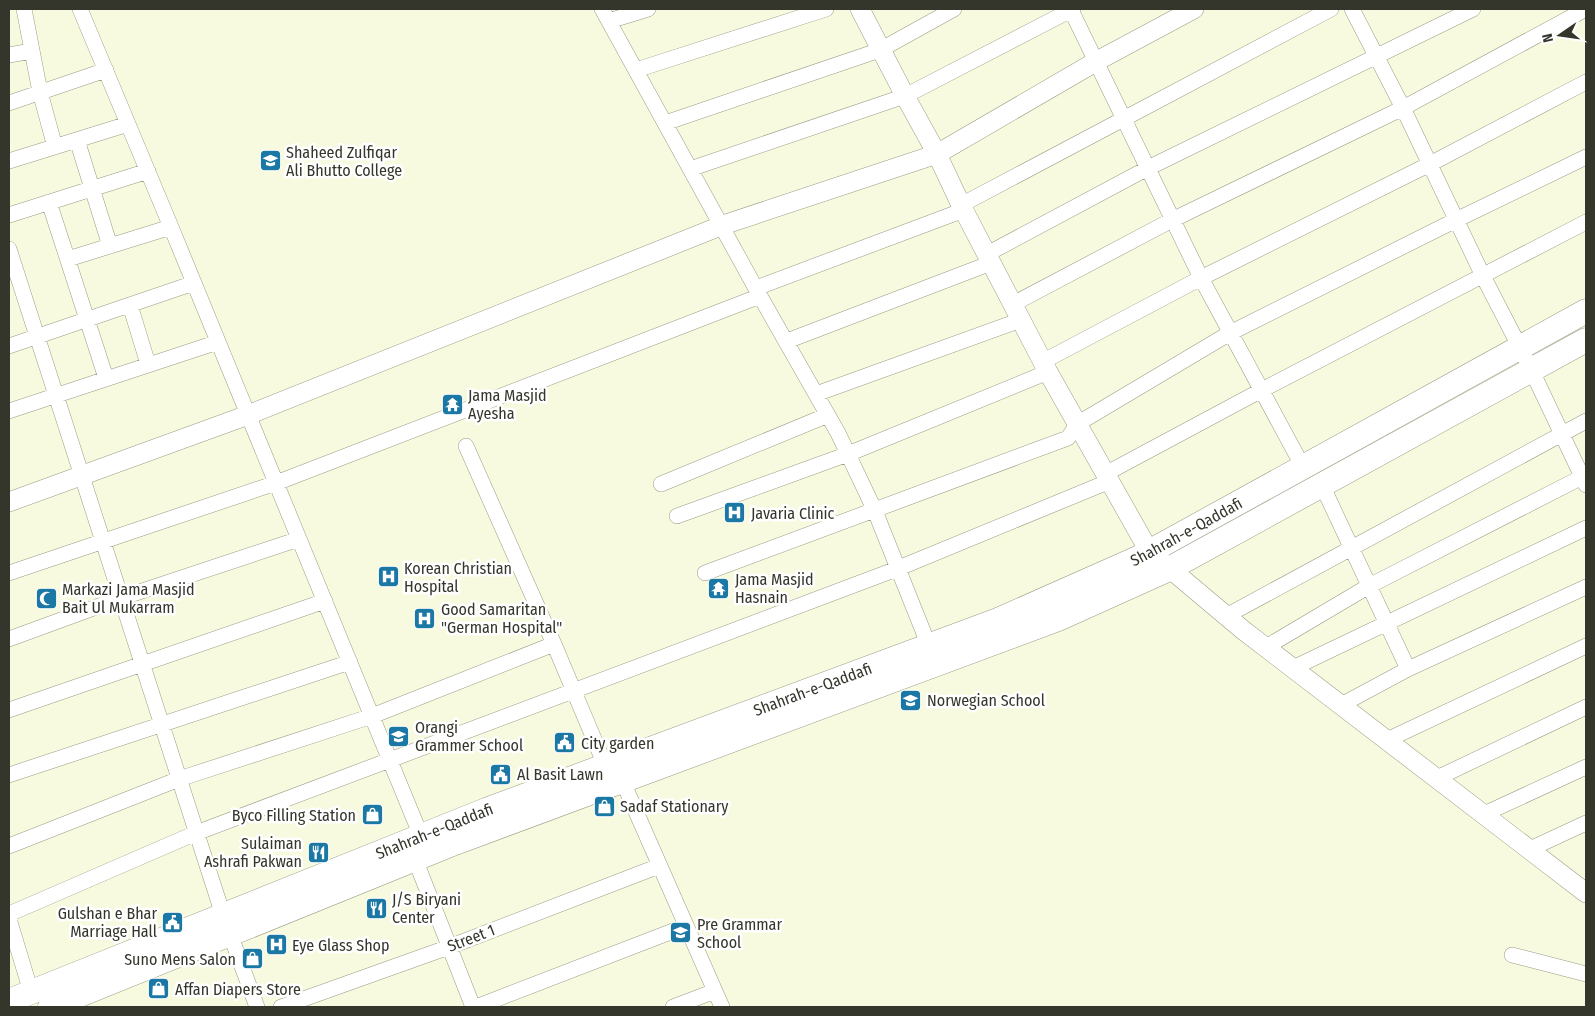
<svg xmlns="http://www.w3.org/2000/svg" width="1595" height="1016" font-family="'Fira Sans Condensed',sans-serif">
	<rect width="100%" height="100%" fill="#f7fadf"/>
	<g fill="none" stroke-linecap="round" stroke-linejoin="round">
		<defs>
			<path id="minor" d="M24,9l16,83 15,55
				M80,9l91,218 250,609
				M602,9l158,287 78,137 37,78 54,135
				M1352,9l51,99 80,168 48,93 55,116
				M1071,10l130,268 102,189
				M609,21l39,-12
				M9,55l23,-4
				M636,70l190,-61
				M9,103l97,-33
				M665,123l215,-73 74,-41
				M77,140l33,106
				M9,161l119,-37
				M690,169l215,-73 168,-87
				M49,202l57,176
				M961,205l370,-196
				M9,215l139,-44
				M9,249l214,666
				M987,254l161,-86 325,-159
				M68,259l103,-32
				M756,288l208,-78
				M1013,304l159,-84 231,-112 183,-99
				M130,305l18,59
				M787,341l204,-78
				M9,346l185,-63
				M1042,362l159,-84 229,-114 156,-82
				M816,394l205,-74
				M9,411l209,-69
				M466,446l88,198 51,121
				M1105,474l155,-83 326,-169
				M661,484l167,-69
				M1322,485l86,184
				M677,516l171,-62 200,-82
				M9,573l267,-90 484,-187
				M705,573l363,-135 9,-14 153,-91 226,-113 130,-63
				M1226,616l360,-195
				M9,639l112,-41 178,-59
				M1266,647l103,-61 217,-111
				M1293,668l293,-140
				M1341,705l67,-36 178,-82
				M9,710l316,-109
				M1387,740l199,-94
				M619,773l103,234
				M9,775l341,-113
				M1437,778l149,-71
				M1484,814l102,-47
				M9,846l170,-67 193,-63 182,-72
				M1530,849l56,-26
				M415,859l58,148
				M9,914l187,-81 698,-263 216,-89
				M9,919l22,73
				M230,934l27,73
				M1512,955l74,19
				M281,1007l168,-60 210,-81
				M476,1007l210,-81
				M673,1007l42,-16"/>
			<path id="tertiary" d="M860,9l45,87 32,58 24,51 87,167 101,179 94,79 343,263
				M9,502l239,-87 475,-190 214,-71 160,-93 97,-52"/>
			<g id="primary">
				<path id="s1" d="M9,1001l477,-191 512,-190 140,-62 448,-247"/>
				<path d="M50,1007l405,-164 603,-224 111,-50 417,-229"/>
			</g>
		</defs>
		<use href="#minor" stroke="#9a9c84" stroke-width="16"/>
		<use href="#tertiary" stroke="#9a9c84" stroke-width="20"/>
		<use href="#primary" stroke="#9a9c84" stroke-width="25"/>
		<use href="#minor" stroke="#fff" stroke-width="15"/>
		<use href="#tertiary" stroke="#fff" stroke-width="19"/>
		<use href="#primary" stroke="#fff" stroke-width="24"/>
	</g>
	<defs>
		<symbol id="university-square" viewBox="-11 -11 22 22"><rect x="-9" y="-9" width="18" height="18" rx="4" fill="#1b78a5" stroke="#fff"/><path d="M0-5L7-2L0 1L-7-2ZM-4 1L0 2.5L4 1V4Q0 6-4 4Z" fill="#fff"/></symbol>
		<symbol id="temple-square" viewBox="-11 -11 22 22"><rect x="-9" y="-9" width="18" height="18" rx="4" fill="#1b78a5" stroke="#fff"/><path d="M0-6L5-2H3V0L6.5 2.5H4V6H1.5V3h-3V6H-4V2.5H-6.5L-3 0V-2H-5Z" fill="#fff"/></symbol>
		<symbol id="hospital-square" viewBox="-11 -11 22 22"><rect x="-9" y="-9" width="18" height="18" rx="4" fill="#1b78a5" stroke="#fff"/><path d="M-5-5h3v3.5h4V-5h3V5h-3V1.5h-4V5h-3Z" fill="#fff"/></symbol>
		<symbol id="mosque-square" viewBox="-11 -11 22 22"><rect x="-9" y="-9" width="18" height="18" rx="4" fill="#1b78a5" stroke="#fff"/><path d="M3.5-4.9A6 6 0 1 0 3.5 4.9A5 5 0 1 1 3.5-4.9Z" fill="#fff"/></symbol>
		<symbol id="school-square" viewBox="-11 -11 22 22"><rect x="-9" y="-9" width="18" height="18" rx="4" fill="#1b78a5" stroke="#fff"/><path d="M0-5L7-2L0 1L-7-2ZM-4 1L0 2.5L4 1V4Q0 6-4 4Z" fill="#fff"/></symbol>
		<symbol id="civic-square" viewBox="-11 -11 22 22"><rect x="-9" y="-9" width="18" height="18" rx="4" fill="#1b78a5" stroke="#fff"/><path d="M-.6-6.5H3V-4.5H.6V-3L4-1V1h2V6H-6V1h2V-1L-.6-3ZM-1.2 2.5V6h2.4V2.5Z" fill="#fff"/></symbol>
		<symbol id="shop-square" viewBox="-11 -11 22 22"><rect x="-9" y="-9" width="18" height="18" rx="4" fill="#1b78a5" stroke="#fff"/><path d="M-5-2.5h2.3a2.7 3.5 0 0 1 5.4 0H5L5.5 6h-11ZM-1.5-2.5h3a1.5 2.3 0 0 0-3 0Z" fill="#fff"/></symbol>
		<symbol id="restaurant-square" viewBox="-11 -11 22 22"><rect x="-9" y="-9" width="18" height="18" rx="4" fill="#1b78a5" stroke="#fff"/><path d="M-5-6h1v4h1v-4h1v4h1v-4h1v5L-1.5 .5V6h-2V.5L-5-1ZM5-6V6H3V1.5H1.5Q1.5-4 5-6Z" fill="#fff"/></symbol>
	</defs>
	<g fill-rule="evenodd">
		<use href="#university-square" x="258" y="148" width="25" height="25"/>
		<use href="#temple-square" x="440" y="392" width="25" height="25"/>
		<use href="#hospital-square" x="722" y="500" width="25" height="25"/>
		<use href="#hospital-square" x="376" y="564" width="25" height="25"/>
		<use href="#temple-square" x="706" y="576" width="25" height="25"/>
		<use href="#mosque-square" x="34" y="586" width="25" height="25"/>
		<use href="#hospital-square" x="412" y="606" width="25" height="25"/>
		<use href="#school-square" x="898" y="688" width="25" height="25"/>
		<use href="#school-square" x="386" y="724" width="25" height="25"/>
		<use href="#civic-square" x="552" y="730" width="25" height="25"/>
		<use href="#civic-square" x="488" y="762" width="25" height="25"/>
		<use href="#shop-square" x="592" y="794" width="25" height="25"/>
		<use href="#shop-square" x="360" y="802" width="25" height="25"/>
		<use href="#restaurant-square" x="306" y="840" width="25" height="25"/>
		<use href="#restaurant-square" x="364" y="896" width="25" height="25"/>
		<use href="#civic-square" x="160" y="910" width="25" height="25"/>
		<use href="#school-square" x="668" y="920" width="25" height="25"/>
		<use href="#hospital-square" x="264" y="932" width="25" height="25"/>
		<use href="#shop-square" x="240" y="946" width="25" height="25"/>
		<use href="#shop-square" x="146" y="976" width="25" height="25"/>
	</g>
	<g text-anchor="middle" dominant-baseline="central" stroke-width="5" stroke-linejoin="round" paint-order="stroke">
		<g font-size="16" fill="#34352b" stroke="#fff" text-anchor="start">
			<text x="286" y="152">Shaheed Zulfiqar<tspan x="286" dy="18">Ali Bhutto College</tspan></text>
			<text x="468" y="395">Jama Masjid<tspan x="468" dy="18">Ayesha</tspan></text>
			<text x="751" y="513">Javaria Clinic</text>
			<text x="404" y="568">Korean Christian<tspan x="404" dy="18">Hospital</tspan></text>
			<text x="735" y="579">Jama Masjid<tspan x="735" dy="18">Hasnain</tspan></text>
			<text x="62" y="589">Markazi Jama Masjid<tspan x="62" dy="18">Bait Ul Mukarram</tspan></text>
			<text x="441" y="609">Good Samaritan<tspan x="441" dy="18">"German Hospital"</tspan></text>
			<text x="927" y="700">Norwegian School</text>
			<text x="415" y="727">Orangi<tspan x="415" dy="18">Grammer School</tspan></text>
			<text x="581" y="743">City garden</text>
			<text x="517" y="774">Al Basit Lawn</text>
			<text x="620" y="806">Sadaf Stationary</text>
			<text x="356" y="815" text-anchor="end">Byco Filling Station</text>
			<text x="302" y="843" text-anchor="end">Sulaiman<tspan x="302" dy="18">Ashrafi Pakwan</tspan></text>
			<text x="392" y="899">J/S Biryani<tspan x="392" dy="18">Center</tspan></text>
			<text x="157" y="913" text-anchor="end">Gulshan e Bhar<tspan x="157" dy="18">Marriage Hall</tspan></text>
			<text x="697" y="924">Pre Grammar<tspan x="697" dy="18">School</tspan></text>
			<text x="292" y="945">Eye Glass Shop</text>
			<text x="236" y="959" text-anchor="end">Suno Mens Salon</text>
			<text x="175" y="989">Affan Diapers Store</text>
		</g>
		<g font-size="16" fill="#34352b" stroke="#fff">
			<text stroke="none"><textPath href="#s1" startOffset="1268">Shahrah-e-Qaddafi</textPath></text>
			<text stroke="none"><textPath href="#s1" startOffset="862">Shahrah-e-Qaddafi</textPath></text>
			<text stroke="none"><textPath href="#s1" startOffset="458">Shahrah-e-Qaddafi</textPath></text>
			<text transform="translate(471 938) rotate(-21)">Street 1</text>
		</g>
	</g>
	<rect width="1595" height="1016" fill="none" stroke="#34352b" stroke-width="20"/>
	<g transform="translate(1560 35) rotate(257)" stroke="#ffffff" stroke-width="4" paint-order="stroke">
	<path d="M0-4L9 19L0 12L-9 19Z" fill="#34352b"/>
	<text y="-8" font-size="14" font-weight="bold" text-anchor="middle" fill="#34352b">N</text>
	</g>
</svg>
